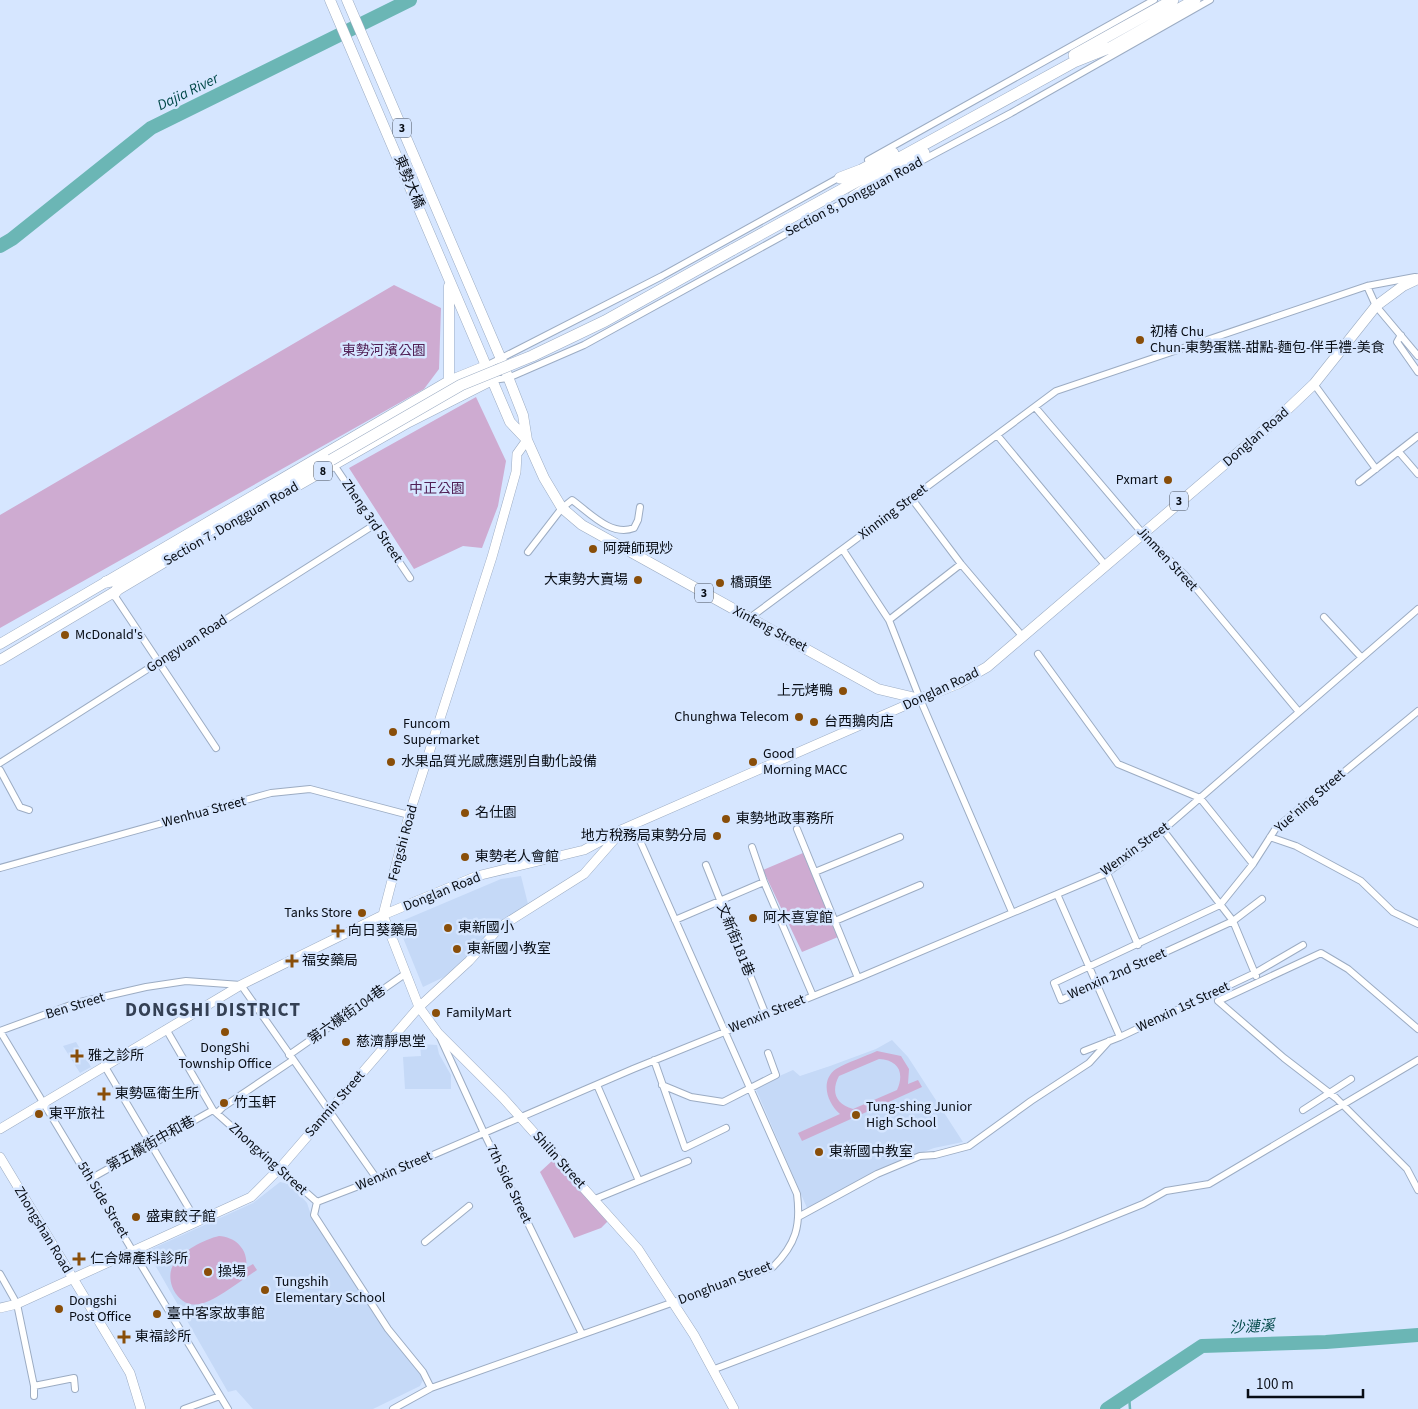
<svg xmlns="http://www.w3.org/2000/svg" width="1418" height="1409" font-family="'Source Sans 3','Noto Sans TC',sans-serif">
	<rect width="100%" height="100%" fill="#d6e6ff"/>
	<path fill="#c5d9f7" d="M521,876l7,28 -37,28 -24,27 -23,18 -21,10 -26,-64 104,-44z
		M892,1040l16,17 55,85 -29,6 -57,22 -31,19 -39,19 -52,-121 38,-17 7,6 30,-10 46,-17z
		M76,1042l15,25 -11,6 -17,-27z
		M420,1044l17,1 2,9 12,21v14h-46l-2,-32 18,-1z
		M280,1182l10,2 17,19 4,12 109,158 3,7 -3,6 -47,23h-120l-17,-19 -8,2 -81,-141 106,-48z"/>
	<path fill="#ceabd1" fill-rule="evenodd" d="M394,285l47,23 -2,61 -15,20 -424,239v-113z
		M476,397l30,64 -8,45 -16,42 -19,-2 -49,23 -65,-101z
		M803,853l35,84 -36,15 -39,-82z
		M877,1051l24,5 8,13 -1,15 10,-4 4,7 -120,54 -4,-8 42,-19c-12,-10 -21,-33 -4,-45 12,-7 28,-12 41,-18zM879,1059c19,1 26,13 18,31l-44,19c-18,-5 -22,-18 -14,-33z
		M553,1160l55,61 -7,7 -27,10 -34,-66z
		M219,1236c17,1 30,14 27,32l7,-4 4,6c-16,10 -40,30 -57,34 -21,5 -36,-22 -27,-39 7,-13 32,-26 46,-29z"/>
	<g fill="none" stroke-linecap="round" stroke-linejoin="round">
		<path stroke="#6bb6b5" stroke-width="2.5" d="M1129,1395l1,14"/>
		<path stroke="#6bb6b5" stroke-width="14" d="M0,246l12,-7 139,-111 259,-128
			M1107,1409l95,-63 124,-4 92,-7"/>
		<defs>
			<path id="street" d="M868,160l286,-160
				M921,161l90,-48 199,-113
				M1367,286l9,20 42,50
				M1401,335l-4,7 21,30
				M486,366l176,-90 180,-100
				M492,380l16,-2 76,-33 271,-149
				M1314,384l62,85
				M1035,407l109,128 41,40 114,137
				M997,435l109,131
				M1399,452l19,22
				M334,465l76,113
				M1359,482l59,-46
				M912,499l49,65 62,73
				M843,550l46,70 31,79 92,213
				M528,552l34,-44 10,-8c18,13 39,37 62,28l4,-8 2,-13
				M112,592l104,156
				M751,617l305,-226 311,-105 48,-9
				M1324,617l37,40
				M889,620l72,-56
				M1038,654l80,110 82,34 53,66 23,-36 142,-117
				M0,763l374,-238
				M0,770l20,37 9,3
				M797,829l61,149
				M1163,830l70,91 23,55
				M1270,837l26,9 65,35 32,31 25,12
				M752,847l12,35 49,114
				M1253,864l-33,41 -166,78 7,17 172,-79 29,-22
				M706,865l60,150
				M0,868l271,-75 39,-4 99,26
				M815,872l85,-35
				M1107,873l31,72
				M1057,894l63,143 135,-64 48,-28
				M675,920l89,-38
				M835,921l85,-36
				M166,1029l47,81 104,92 -3,13 74,114 35,43 8,16
				M1418,1029l-70,-60 -27,-16 -103,48 66,57 52,40 71,71 11,21
				M0,1031l76,-28 70,-16 40,-6 55,4 136,194
				M0,1031l228,378
				M440,1037l44,96 98,201
				M1084,1051l36,-14
				M289,1055l116,-81
				M654,1060l31,88 41,-20
				M104,1065l93,157
				M597,1085l42,96
				M662,1085l29,12 32,5 53,-27 -8,-22
				M1303,1110l48,-31
				M217,1113l6,-6 70,-47
				M90,1179l123,-69
				M595,1199l93,-38
				M317,1202l60,-23 256,-110 225,-91 249,-105 56,-43 255,-221
				M800,1216l77,-42 43,-18 15,-1 34,-9 62,-45 58,-38 20,-22
				M425,1242l44,-36
				M0,1274l17,30 17,82v10
				M712,1370l349,-133 82,-33 23,-13 43,-7 209,-124
				M34,1386l40,-8 1,11
				M184,1409l36,-13
				M393,1409l38,-21 342,-121c23,-23 28,-41 24,-73l-164,-369"/>
			<path id="secondary" d="M383,915l36,92 19,26 65,65 135,151 56,86 40,74
				M383,915l26,-100 83,-258 24,-85 1,-18 10,-14
				M0,1129l241,-144 142,-70 94,-39 107,-26 39,-21 297,-130
				M0,1157l130,216 11,36
				M0,1308l17,-4 234,-107 29,-29 139,-161 50,-46 31,-34 84,-53 35,-40"/>
			<path id="primary" d="M330,0l180,422 17,18
				M347,0l154,359 22,56 4,25 17,38 18,30 20,17 296,164 42,10 39,-16 28,-16 288,-246 39,-37 62,-78 27,-20 15,-7
				M449,286v95
				M290,490l119,-68 83,-42
				M0,644l449,-263 37,-15
				M0,660l173,-103"/>
			<path id="highway" d="M1108,49l87,-49
				M1074,55l99,-55
				M840,178l21,-8 32,-17
				M853,197l71,-44
				M732,250l342,-188 40,-16
				M106,582l20,-4 205,-118
				M114,594l12,-16"/>
		</defs>
		<use href="#street" stroke="#9cacc3" stroke-width="8"/>
		<use href="#secondary" stroke="#9cacc3" stroke-width="10"/>
		<use href="#primary" stroke="#9cacc3" stroke-width="11"/>
		<use href="#highway" stroke="#9cacc3" stroke-width="12"/>
		<use href="#street" stroke="#fff" stroke-width="6"/>
		<use href="#secondary" stroke="#fff" stroke-width="9"/>
		<use href="#primary" stroke="#fff" stroke-width="10"/>
		<use href="#highway" stroke="#fff" stroke-width="11"/>
		<defs>
			<path id="highway-bridge" d="M331,460l130,-75 71,-29 73,-35 127,-71"/>
		</defs>
		<use href="#highway-bridge" stroke="#9cacc3" stroke-width="12" stroke-linecap="butt"/>
		<use href="#highway-bridge" stroke="#fff" stroke-width="11"/>
	</g>
	<g fill="#894e09" stroke="#d6e6ff" stroke-width="2">
		<circle cx="1140" cy="340" r="5"/>
		<circle cx="1168" cy="480" r="5"/>
		<circle cx="593" cy="549" r="5"/>
		<circle cx="638" cy="580" r="5"/>
		<circle cx="720" cy="583" r="5"/>
		<circle cx="65" cy="635" r="5"/>
		<circle cx="843" cy="691" r="5"/>
		<circle cx="799" cy="717" r="5"/>
		<circle cx="814" cy="722" r="5"/>
		<circle cx="393" cy="732" r="5"/>
		<circle cx="391" cy="762" r="5"/>
		<circle cx="753" cy="762" r="5"/>
		<circle cx="465" cy="813" r="5"/>
		<circle cx="726" cy="819" r="5"/>
		<circle cx="717" cy="836" r="5"/>
		<circle cx="465" cy="857" r="5"/>
		<circle cx="362" cy="913" r="5"/>
		<circle cx="753" cy="918" r="5"/>
		<circle cx="448" cy="928" r="5"/>
		<path d="M335.5 923.5h5v5h5v5h-5v5h-5v-5h-5v-5h5z"/>
		<circle cx="457" cy="949" r="5"/>
		<path d="M289.5 953.5h5v5h5v5h-5v5h-5v-5h-5v-5h5z"/>
		<circle cx="436" cy="1013" r="5"/>
		<circle cx="225" cy="1032" r="5"/>
		<circle cx="346" cy="1042" r="5"/>
		<path d="M74.5 1048.5h5v5h5v5h-5v5h-5v-5h-5v-5h5z"/>
		<path d="M101.5 1086.5h5v5h5v5h-5v5h-5v-5h-5v-5h5z"/>
		<circle cx="224" cy="1103" r="5"/>
		<circle cx="39" cy="1114" r="5"/>
		<circle cx="856" cy="1115" r="5"/>
		<circle cx="819" cy="1152" r="5"/>
		<circle cx="136" cy="1217" r="5"/>
		<path d="M76.5 1251.5h5v5h5v5h-5v5h-5v-5h-5v-5h5z"/>
		<circle cx="208" cy="1272" r="5"/>
		<circle cx="265" cy="1290" r="5"/>
		<circle cx="59" cy="1309" r="5"/>
		<circle cx="157" cy="1314" r="5"/>
		<path d="M121.5 1329.5h5v5h5v5h-5v5h-5v-5h-5v-5h5z"/>
	</g>
	<g text-anchor="middle" dominant-baseline="central" stroke-width="5" stroke-linejoin="round" paint-order="stroke">
		<g fill="#d6e6ff" stroke="#464e5b" stroke-width="1">
			<rect x="393" y="118.5" width="18" height="19" rx="4"/>
			<rect x="314" y="461.5" width="18" height="19" rx="4"/>
			<rect x="1170" y="491.5" width="18" height="19" rx="4"/>
			<rect x="695" y="583.5" width="18" height="19" rx="4"/>
		</g>
		<g font-size="12" font-weight="bold" fill="#080d15">
			<text x="402" y="128">3</text>
			<text x="323" y="471">8</text>
			<text x="1179" y="501">3</text>
			<text x="704" y="593">3</text>
		</g>
		<g font-size="14" fill="#080d15" stroke="#d6e6ff">
			<text transform="translate(409 182) rotate(67)">東勢大橋</text>
			<text transform="translate(854 197) rotate(-28)">Section 8, Dongguan Road</text>
			<text transform="translate(1256 437) rotate(-41)">Donglan Road</text>
			<text transform="translate(893 512) rotate(-37)">Xinning Street</text>
			<text transform="translate(372 521) rotate(56)">Zheng 3rd Street</text>
			<text transform="translate(231 524) rotate(-30)">Section 7, Dongguan Road</text>
			<text transform="translate(1167 559) rotate(47)">Jinmen Street</text>
			<text transform="translate(770 629) rotate(28)">Xinfeng Street</text>
			<text transform="translate(187 644) rotate(-33)">Gongyuan Road</text>
			<text transform="translate(941 689) rotate(-25)">Donglan Road</text>
			<text transform="translate(1310 801) rotate(-41)">Yue'ning Street</text>
			<text transform="translate(204 812) rotate(-15)">Wenhua Street</text>
			<text transform="translate(403 843) rotate(-75)">Fengshi Road</text>
			<text transform="translate(1135 849) rotate(-36)">Wenxin Street</text>
			<text transform="translate(442 892) rotate(-22)">Donglan Road</text>
			<text transform="translate(735 940) rotate(68)">文新街181巷</text>
			<text transform="translate(1117 974) rotate(-24)">Wenxin 2nd Street</text>
			<text transform="translate(75 1006) rotate(-17)">Ben Street</text>
			<text transform="translate(1183 1007) rotate(-25)">Wenxin 1st Street</text>
			<text transform="translate(767 1014) rotate(-22)">Wenxin Street</text>
			<text transform="translate(347 1015) rotate(-35)">第六橫街104巷</text>
			<text transform="translate(335 1104) rotate(-49)">Sanmin Street</text>
			<text transform="translate(151 1144) rotate(-29)">第五橫街中和巷</text>
			<text transform="translate(268 1159) rotate(42)">Zhongxing Street</text>
			<text transform="translate(559 1160) rotate(48)">Shilin Street</text>
			<text transform="translate(394 1171) rotate(-23)">Wenxin Street</text>
			<text transform="translate(509 1184) rotate(64)">7th Side Street</text>
			<text transform="translate(103 1200) rotate(59)">5th Side Street</text>
			<text transform="translate(43 1230) rotate(59)">Zhongshan Road</text>
			<text transform="translate(725 1283) rotate(-21)">Donghuan Street</text>
		</g>
		<g font-size="14" fill="#080d15" stroke="#d6e6ff" text-anchor="start">
			<text x="1150" y="332">初椿 Chu<tspan x="1150" dy="16">Chun-東勢蛋糕-甜點-麵包-伴手禮-美食</tspan></text>
			<text x="1158" y="480" text-anchor="end">Pxmart</text>
			<text x="603" y="549">阿舜師現炒</text>
			<text x="628" y="580" text-anchor="end">大東勢大賣場</text>
			<text x="730" y="583">橋頭堡</text>
			<text x="75" y="635">McDonald's</text>
			<text x="833" y="691" text-anchor="end">上元烤鴨</text>
			<text x="789" y="717" text-anchor="end">Chunghwa Telecom</text>
			<text x="824" y="722">台西鵝肉店</text>
			<text x="403" y="724">Funcom<tspan x="403" dy="16">Supermarket</tspan></text>
			<text x="763" y="754">Good<tspan x="763" dy="16">Morning MACC</tspan></text>
			<text x="401" y="762">水果品質光感應選別自動化設備</text>
			<text x="475" y="813">名仕園</text>
			<text x="736" y="819">東勢地政事務所</text>
			<text x="707" y="836" text-anchor="end">地方稅務局東勢分局</text>
			<text x="475" y="857">東勢老人會館</text>
			<text x="352" y="913" text-anchor="end">Tanks Store</text>
			<text x="763" y="918">阿木喜宴館</text>
			<text x="458" y="928">東新國小</text>
			<text x="348" y="931">向日葵藥局</text>
			<text x="467" y="949">東新國小教室</text>
			<text x="302" y="961">福安藥局</text>
			<text x="446" y="1013">FamilyMart</text>
			<text x="356" y="1042">慈濟靜思堂</text>
			<text x="225" y="1048" text-anchor="middle">DongShi<tspan x="225" dy="16">Township Office</tspan></text>
			<text x="88" y="1056">雅之診所</text>
			<text x="115" y="1094">東勢區衛生所</text>
			<text x="234" y="1103">竹玉軒</text>
			<text x="866" y="1107">Tung-shing Junior<tspan x="866" dy="16">High School</tspan></text>
			<text x="49" y="1114">東平旅社</text>
			<text x="829" y="1152">東新國中教室</text>
			<text x="146" y="1217">盛東餃子館</text>
			<text x="90" y="1259">仁合婦產科診所</text>
			<text x="218" y="1272">操場</text>
			<text x="275" y="1282">Tungshih<tspan x="275" dy="16">Elementary School</tspan></text>
			<text x="69" y="1301">Dongshi<tspan x="69" dy="16">Post Office</tspan></text>
			<text x="167" y="1314">臺中客家故事館</text>
			<text x="135" y="1337">東福診所</text>
		</g>
		<g font-size="14" fill="#512156" stroke="#d6e6ff">
			<text x="384" y="351">東勢河濱公園</text>
			<text x="437" y="489">中正公園</text>
		</g>
		<g font-size="15" font-style="italic" fill="#004848" stroke="#d6e6ff">
			<text transform="translate(188 92) rotate(-26)">Dajia River</text>
			<text transform="translate(1252 1327) rotate(-3)">沙漣溪</text>
		</g>
		<g font-size="19" font-weight="bold" letter-spacing="1" fill="#344054" stroke="#d6e6ff">
			<text x="213" y="1010">DONGSHI DISTRICT</text>
		</g>
	</g>
	<path d="M1248 1389v8h115v-8" fill="none" stroke="#080d15" stroke-width="2.5"/>
	<text x="1256" y="1389" font-size="15" fill="#080d15" stroke="#d6e6ff" stroke-width="4" paint-order="stroke">100 m</text>
</svg>
